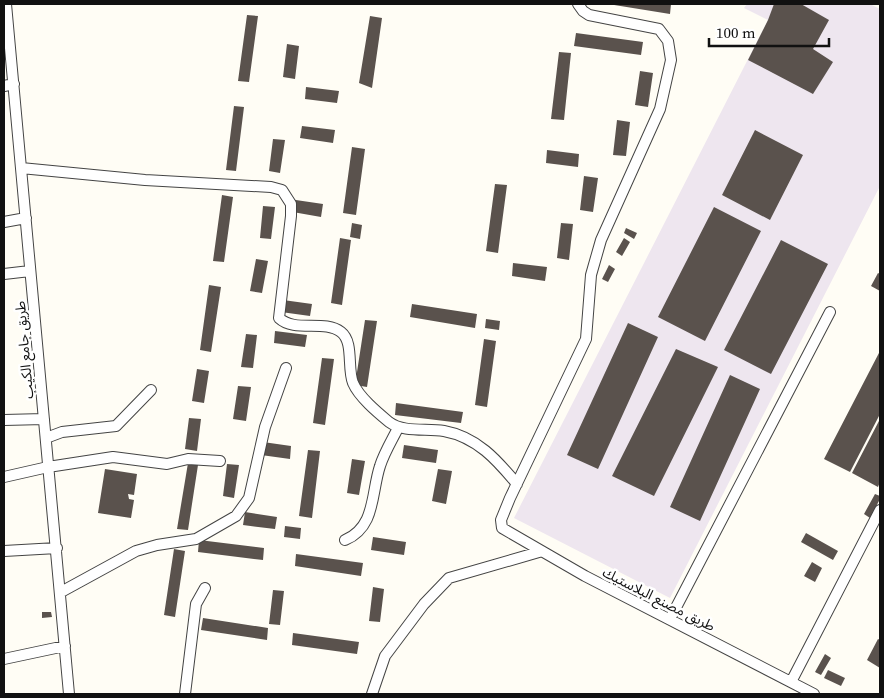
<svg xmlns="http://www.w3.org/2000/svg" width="884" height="698" font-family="'Source Serif 4','Noto Sans Arabic',serif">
	<rect width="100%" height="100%" fill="#fffdf5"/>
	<path fill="#eee6ef" d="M747,4h123l10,5v177l-210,412 -156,-80 254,-498 -24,-12z"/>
	<path fill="#5a524d" d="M608,4h63l-1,10z
		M774,4h27l28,16 -16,29 20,13 -20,32 -65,-34 20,-40z
		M247,15l11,1 -9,66 -11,-1z
		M370,16l12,2 -10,70 -13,-5z
		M576,33l67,9 -2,13 -67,-9z
		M287,44l12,2 -4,33 -12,-2z
		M559,52l12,1 -7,67 -13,-1z
		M640,71l13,2 -5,34 -13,-2z
		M306,87l33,4 -2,12 -32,-4z
		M234,106l10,1 -8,64 -10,-1z
		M617,120l13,2 -4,34 -13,-1z
		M302,126l33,4 -2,13 -33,-5z
		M755,130l48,25 -33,65 -48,-25z
		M273,139l12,1 -5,33 -11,-2z
		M352,147l13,2 -9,66 -13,-2z
		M547,150l32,4 -1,13 -32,-4z
		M584,176l14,2 -5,34 -13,-2z
		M495,184l12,1 -9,68 -12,-2z
		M222,195l11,2 -9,65 -11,-1z
		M289,199l34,5 -2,13 -34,-6z
		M263,206l12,1 -4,32 -11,-1z
		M714,207l47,24 -56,110 -47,-24z
		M352,223l10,2 -2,14 -10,-2z
		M561,223l12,1 -4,36 -12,-2z
		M626,228l11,5 -3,6 -10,-6z
		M340,238l11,2 -9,65 -11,-2z
		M624,238l6,4 -8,14 -6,-4z
		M781,240l47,24 -57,110 -47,-24z
		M256,259l12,2 -6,32 -12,-2z
		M513,263l34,4 -2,14 -33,-5z
		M609,265l6,4 -7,13 -6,-3z
		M878,273l2,1v17l-9,-5z
		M209,285l12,2 -10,65 -11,-2z
		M283,300l29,4 -2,12 -29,-4z
		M412,304l65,10 -2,14 -65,-11z
		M486,319l14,2 -1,9 -14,-2z
		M365,320l12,1 -10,66 -12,-2z
		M628,323l30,14 -60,132 -31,-14z
		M275,331l32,4 -2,12 -31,-4z
		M246,334l11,1 -4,33 -12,-1z
		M484,339l12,2 -9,66 -12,-2z
		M676,349l42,18 -64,129 -42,-20z
		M880,351v63l-30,58 -26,-13z
		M322,358l12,1 -9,66 -12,-2z
		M197,369l12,2 -5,32 -12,-2z
		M730,375l30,14 -60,132 -30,-14z
		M238,386l13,1 -5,34 -13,-2z
		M396,403l67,9 -2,11 -66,-8z
		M189,418l12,1 -4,32 -12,-2z
		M880,419v63l-2,5 -26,-14z
		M263,442l28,4 -1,13 -29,-4z
		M404,445l34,5 -2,13 -34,-5z
		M308,450l12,1 -8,67 -13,-2z
		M352,459l13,2 -6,34 -12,-2z
		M188,463l10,2 -10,65 -11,-1z
		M227,464l12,1 -5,33 -11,-2z
		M105,469l32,5 -3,21 -6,-1 1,5 5,1 -3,18 -33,-5z
		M438,469l14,2 -6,33 -14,-3z
		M875,494l5,2v3l-10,19 -6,-4z
		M245,512l32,5 -2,12 -32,-4z
		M285,526l16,2 -1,11 -16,-2z
		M806,533l32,18 -5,9 -32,-18z
		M373,537l33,5 -2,13 -33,-5z
		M199,540l65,8 -1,12 -65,-8z
		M174,549l11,2 -10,66 -11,-2z
		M296,554l67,9 -2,13 -66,-10z
		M812,562l10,6 -7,14 -11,-6z
		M373,587l11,2 -4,33 -11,-1z
		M273,590l11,1 -4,34 -11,-1z
		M42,612h9l1,5 -10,1z
		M203,618l65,10 -1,12 -66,-10z
		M293,633l66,9 -2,12 -65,-9z
		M878,639l2,1v28l-13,-8z
		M825,654l6,4 -10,17 -6,-3z
		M828,670l17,8 -4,8 -17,-8z"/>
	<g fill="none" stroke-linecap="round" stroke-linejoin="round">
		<defs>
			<path id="minor" d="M6,4l63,690
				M578,4l5,7 6,4 70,14 9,12 3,19 -11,49 -59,131 -10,35 -5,64 -76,159 -9,22 1,8 83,48 229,118
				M4,86l10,-2
				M21,168l124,12 126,7 11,3 9,14v12l-12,102c16,15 45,1 62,14 13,10 6,36 12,51 6,14 24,29 36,39 15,11 37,6 55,9 33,6 53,29 73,53
				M4,222l22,-4
				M4,274l26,-3
				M4,420l40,-1
				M46,438l16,-6 54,-6 35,-36
				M4,477l44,-10 65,-10 54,7 21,-5 32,2
				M345,540c31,-13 26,-47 35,-74 4,-13 12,-26 18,-38
				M4,551l53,-3
				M61,592l75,-41 21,-6 39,-6 40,-23 13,-18 16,-71 21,-59
				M670,619l160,-307
				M4,659l61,-13
				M791,682l89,-172
				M185,694l11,-90 9,-16
				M372,694l13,-38 39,-52 25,-26 90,-26"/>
		</defs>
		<use href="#minor" stroke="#444" stroke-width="12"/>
		<use href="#minor" stroke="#fff" stroke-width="10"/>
	</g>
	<g text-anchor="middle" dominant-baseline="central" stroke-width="5" stroke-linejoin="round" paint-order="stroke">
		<g font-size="14" fill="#111" stroke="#fff">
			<text transform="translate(24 350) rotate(-95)">طريق جامع الكيب</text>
			<text transform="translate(659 599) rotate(27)">طريق مصنع البلاستيك</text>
		</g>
	</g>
	<rect width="884" height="698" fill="none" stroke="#111111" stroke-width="10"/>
	<path d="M709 38v8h120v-8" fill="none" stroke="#111111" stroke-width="2.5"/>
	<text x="716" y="38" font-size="15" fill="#111111" stroke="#ffffff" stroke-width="4" paint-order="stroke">100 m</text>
</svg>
